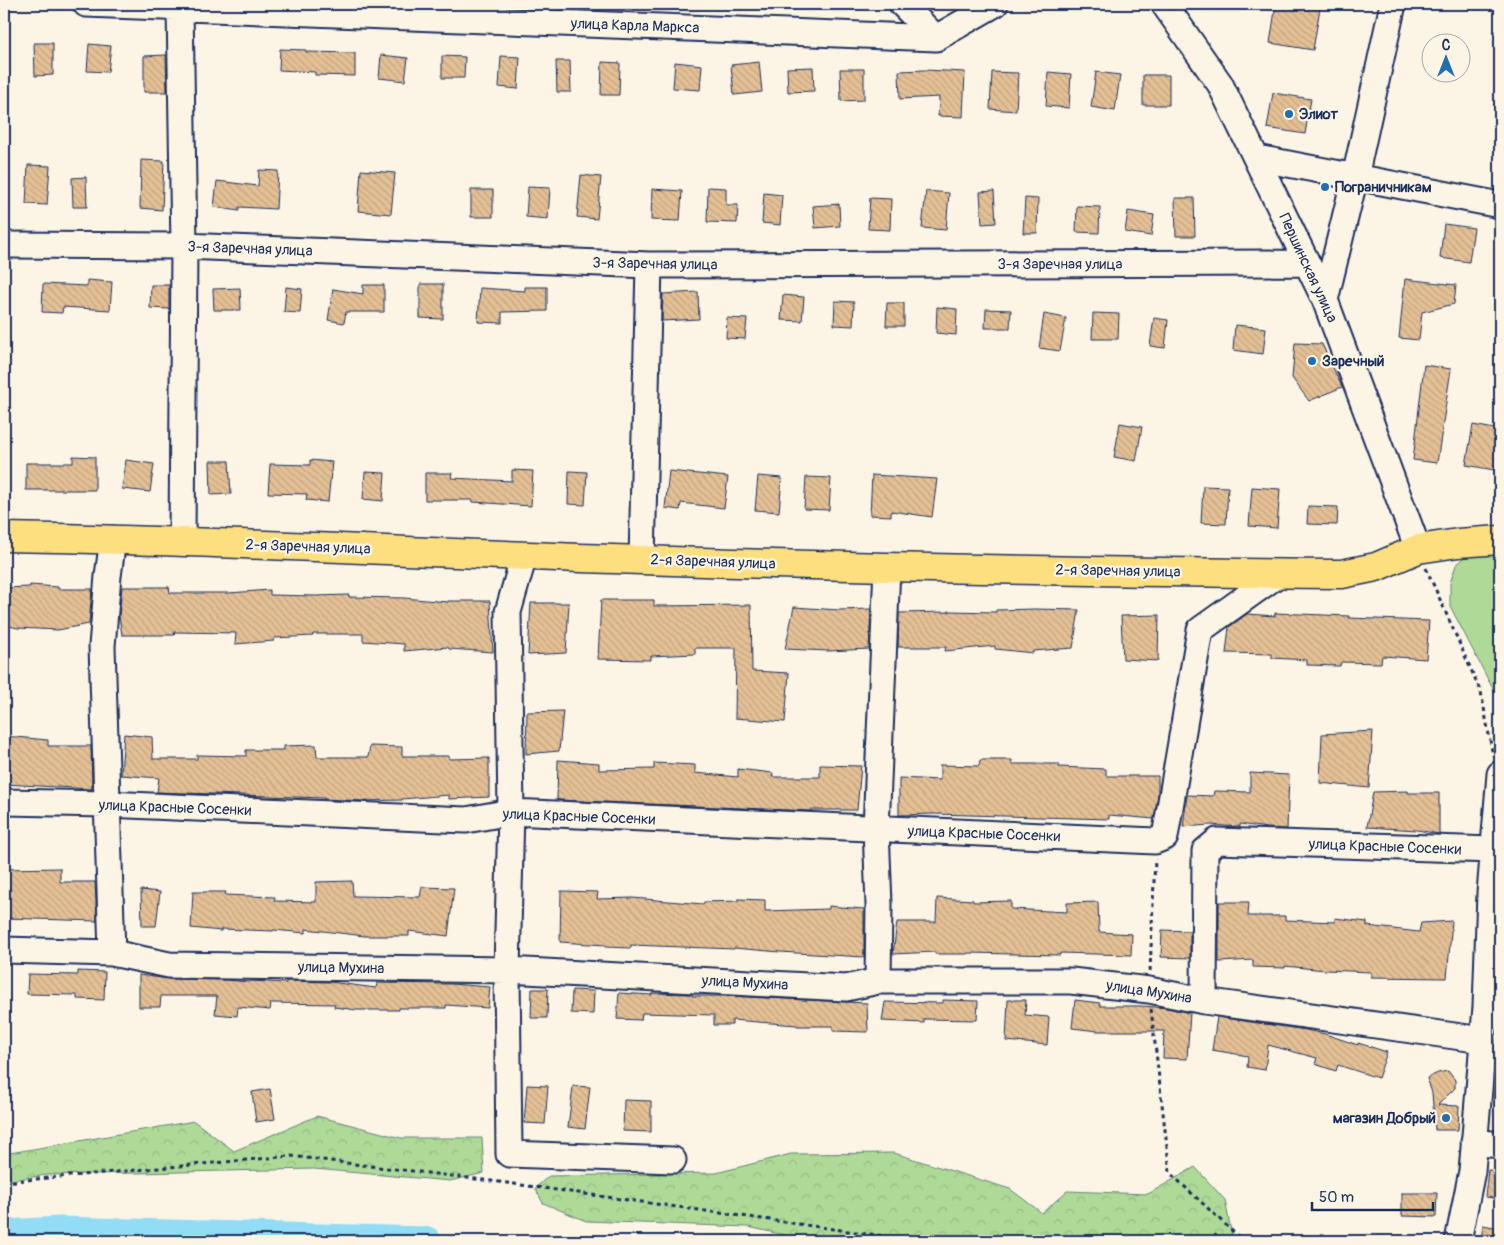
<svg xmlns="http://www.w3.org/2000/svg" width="1504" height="1245" font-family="Pangolin,sans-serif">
	<defs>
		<pattern id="forest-crowns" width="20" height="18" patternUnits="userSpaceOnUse" patternTransform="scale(1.25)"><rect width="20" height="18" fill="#aed997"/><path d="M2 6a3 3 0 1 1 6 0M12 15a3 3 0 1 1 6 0" fill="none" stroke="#95bb85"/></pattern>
		<pattern id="building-back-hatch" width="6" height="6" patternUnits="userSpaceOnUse" patternTransform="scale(1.25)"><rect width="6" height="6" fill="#e4c095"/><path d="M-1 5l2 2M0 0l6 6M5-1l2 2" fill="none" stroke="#c3a583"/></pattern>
	</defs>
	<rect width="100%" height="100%" fill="#fcf5e5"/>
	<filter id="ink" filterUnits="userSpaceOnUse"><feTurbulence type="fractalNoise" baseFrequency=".02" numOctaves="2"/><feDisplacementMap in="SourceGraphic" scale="10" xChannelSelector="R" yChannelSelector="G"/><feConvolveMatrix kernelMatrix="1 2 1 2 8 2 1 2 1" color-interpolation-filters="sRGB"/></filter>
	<g filter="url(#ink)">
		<path fill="#aed997" stroke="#64847a" d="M1469,554h31v140l-5,-1 -45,-87v-23l6,-18z"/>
		<path fill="url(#forest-crowns)" stroke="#64847a" d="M317,1116l84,22h81l2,35 -34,8 -136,-12 -267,6 -43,6v-27l190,-33 40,30z
			M894,1153l116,36 32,24 25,-22 81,3 47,-27 30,33 8,41h-421l-64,-14 -162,-6 -43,-18 -8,-15 14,-12 167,-3 75,-19z"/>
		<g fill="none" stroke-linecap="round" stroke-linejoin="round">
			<path stroke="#93dcf5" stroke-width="29" d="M4,1234l56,-3 367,10"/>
		</g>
		<path fill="url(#building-back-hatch)" stroke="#1b2f5e" d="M1276,4h19l25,4 -7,42 -43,-7z
			M34,43h19v32l-18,1z
			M89,44l22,2 -3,26 -21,-1z
			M280,49l26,1v2l49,1v23l-40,-1v-3l-36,-2z
			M166,55l1,37h-23v-36z
			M381,55l27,3 -3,23 -26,-3z
			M442,56l23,1 -1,21h-22z
			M501,56l19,1 -2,32 -19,-2z
			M556,61h14l1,31h-14z
			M602,62l18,1 -1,32h-18z
			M675,62l27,3 -2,25 -27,-2z
			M759,62l3,30 -28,3 -3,-30z
			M813,67l1,24 -26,1 -1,-24z
			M840,69h24v31l-23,1z
			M925,70l40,2 -2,45 -25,-1 1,-19 -39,2 -1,-28z
			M992,72l26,1 -2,38 -26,-2z
			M1048,72l23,2 -2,34 -23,-2z
			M1096,72l24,3 -5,36 -24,-4z
			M1143,75h26v30h-26z
			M1273,93l38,6 -6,35 -38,-6z
			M141,160l23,1 -2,49 -22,-2z
			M28,165l22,1 -3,39 -21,-1z
			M259,170l19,1 -2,38 -37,-2v4l-25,-4 3,-26 41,5z
			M361,170l34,3 -4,41 -33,-3z
			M581,175l20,2 -4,42 -20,-2z
			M86,177l1,30h-14l-1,-29z
			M528,187l22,1 -2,31 -22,-2z
			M708,187l18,1v17h12l-1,18 -30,-1z
			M652,189l30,2 -2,30 -29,-1z
			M471,190h22v27h-22z
			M926,191l23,2 -3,37 -24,-2z
			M994,191l2,32 -14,1 -2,-32z
			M764,193l18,2 -2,30 -18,-2z
			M870,198l21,1 -1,31 -22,-1z
			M1025,198l13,1 -1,34h-14z
			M1175,198h19l1,38h-19z
			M839,204l1,22 -25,2 -2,-22z
			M1077,206l23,1 -1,26 -23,-1z
			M1128,211l26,4 -3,21 -26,-4z
			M1444,224l30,4 -5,34 -29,-4z
			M1405,279l51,6 -2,19 -32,8 -3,28 -20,-2z
			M87,280l25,2 -2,28 -47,-3 -1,6 -20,-1 1,-28 44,2z
			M420,284h23v35l-23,-1z
			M151,285h18v24l-19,-1z
			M363,285h21v27h-38l-2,11 -16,-3 5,-31 30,5z
			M286,287l16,2 -2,24 -16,-1z
			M525,287h22v24l-45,1v11l-24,-1 2,-34 45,3z
			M240,288l1,22h-27l-1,-21z
			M698,292l1,27 -37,2 1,-27z
			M783,295l21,2 -2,24 -21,-1z
			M835,301l19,1 -1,24 -19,-1z
			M887,303h17v23h-18z
			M937,307l20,2 -1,26 -20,-2z
			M986,309l25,1 -1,18h-25z
			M1093,313l26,1 -1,25h-26z
			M1044,314l22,4 -6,33 -21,-3z
			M727,318l20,1 -2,20 -19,-1z
			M1154,318l14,2 -3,28 -15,-2z
			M1235,325l31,3 -3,26 -30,-4z
			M1295,343l27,1 20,43 -33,14 -17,-23z
			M1424,365l27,4 -14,94 -24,-3z
			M1120,423l22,4 -6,34 -22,-4z
			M1473,425l27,5v41l-34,-6z
			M73,456l22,1v33h-69v-27h47z
			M126,460l28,4 -4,28 -28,-3z
			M310,460l22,2 -4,40 -22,-2 1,-6 -39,-1 2,-29 40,1z
			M210,461h19l2,33 -20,1z
			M512,470l21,1 -2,35 -58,-4v-2h-48v-27h27l-1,5 61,3z
			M569,471l18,1 -2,33 -17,-1z
			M669,471l59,6 -4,31 -43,-5 -1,7 -15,-2z
			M365,472l20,1 -2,28 -20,-2z
			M872,475l65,4 -5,38 -41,-6v5l-21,-1z
			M758,476l24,2 -3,34 -24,-2z
			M806,477l25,1 -2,32 -25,-1z
			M1203,486l25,1 -2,37 -25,-1z
			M1252,487l28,2 -3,39 -28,-2z
			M1308,506l30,1 -1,18 -30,-1z
			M30,585l28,2v2h34l-3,35 -31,6 -40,-2 -14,-3v-37l26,-1z
			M122,587h47l1,6h59l41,-3v5l45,1 34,-1v2l55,1 44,4v-1h42l3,51 -44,-3 -1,-2 -44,4v-7l-41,-3v-7h-50v2l-39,2v3l-39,3 1,-11 -62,-1 1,3h-53l-3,-19z
			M601,600h53v6l97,-1 1,66 37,2 -4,49 -50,-4 1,-70h-41v6l-44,2v4l-53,-1z
			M531,603h38l-3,50 -38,2z
			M794,607l45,3 32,-1 -2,40 -41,2 -43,-2z
			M1035,609l44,1 -6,38 -40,3v2l-38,-4v-3l-50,5 1,-4h-48l1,-34 50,-1v-1l47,1v-2z
			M1275,613l74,3v2l80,3 -3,38 -44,-3 -1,7 -40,-1 -1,4 -33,-1v-5l-35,-2v-4l-46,-1 3,-26 18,-13 28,2z
			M1159,615l-1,46 -35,-2 -2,-43z
			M563,711l-4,40 -33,3 1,-42z
			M1373,731l-4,57 -49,-5 2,-49z
			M124,734l28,3 1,22h44v-4l49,1v-6h38v-4l32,-1 1,12h51l2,-11 32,1v9h47v3l40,-1v39l-40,2v-4l-47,4v1l-39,1 -39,-2v-1l-167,-6 2,-14 -38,-3z
			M4,736l44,4v6h43l1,43 -88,-5z
			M558,760l41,3v7l55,-1v-6l41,2v8l43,4v-8l35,4 -1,4h48v-12l41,1 -4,44h-46v1l-254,-11z
			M980,760h32v4h47v3l47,2v7h52v19l-4,24 -45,-4v4l-175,-5 -35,1v-37l41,2v-15l39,1z
			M1250,773l39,2 -2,54 -20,-1 -27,-4v3l-30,-2 -27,2 4,-32 26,1 1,-5 36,1z
			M1408,791v2h31v41l-22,-4 -50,-3 6,-35z
			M60,868v14h35l2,39 -93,-3v-49z
			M352,881l1,15 67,1 2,-10 32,1 -6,48 -39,-5v5h-44l-59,-7v4l-33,-3v1l-52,-2v2l-30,-3 2,-36h33l-1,3 50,2 -1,4 42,1v-20z
			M141,890l19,2 -4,34h-14z
			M561,891l37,1 -1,7 36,-1 70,6 1,-2 34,-1v-2l27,1v11l64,-2v-3l35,3v48l-84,-5 -46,-4v1l-103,-4v3l-26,-1v-2l-45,-3z
			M937,898l36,2v2l38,-1v8l56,3v-9l31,-1 1,30 33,2 -1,21 -71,-2v2l-92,-2 -1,1h-32v-2l-42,2 4,-32h39z
			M1219,902h30l-1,14h37v4l50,2v-4l32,4v4l52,6 2,-9 31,-2 -5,57 -76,-1v-5l-46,-2 -40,-4v2l-32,-1v-7l-34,2z
			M1162,930l28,1v27l-29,-1z
			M78,971l27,1 -1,28 -27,-1v-4l-50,-1 1,-20 50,1z
			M139,975l30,4 57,1 24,2 1,-1 35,2v-2l44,1 46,6 1,-5 74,1 39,3 -2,21 -42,-3v3h-47v2h-42l-23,-3 1,-3 -64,-1 -1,7 -32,-3 -1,9 -22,-2 2,-18h-56l-1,11h-21z
			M532,989h16l-1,29h-16z
			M572,990l22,1 -1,23 -22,-1z
			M619,993l33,2v-2l37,1h3v2h34l141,7 1,29 -35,-1v-5h-36v-1l-65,-5v5h-18v-10l-72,-2 -1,7 -24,-1z
			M943,1000l35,1 -1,19 -53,-1v4l-42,-2 3,-19 58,1z
			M1008,1000h18l-1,15 24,2 -2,28 -41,-4z
			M1075,1000l25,3v3h42l25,2 23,5 -3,46 -24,-1 1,-27h-66l-26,-3z
			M1217,1017l89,13 19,4 33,11v-2l29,9 -9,26 -40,-13 -2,6 -21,-7 2,-6 -49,-13 -3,25 -18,-3 1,-11 -36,-6z
			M1448,1071l7,9v8l-17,17 21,1 -1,24h-23l-3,-37 -5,-15 11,-5z
			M527,1085l21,1 -3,38 -21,-1z
			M573,1086l17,1 -5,42 -17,-2z
			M270,1089l5,30 -19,3 -4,-30z
			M624,1100l27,1v31l-28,-1z
			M1488,1170l12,1v28l-15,-2z
			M1402,1193h35l-1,24 -34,-1z
			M1483,1225l17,3v13h-19z"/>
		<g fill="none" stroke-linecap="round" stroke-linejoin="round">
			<defs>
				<path id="minor" d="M86,4l850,34 59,-34
					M902,4l34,34
					M1164,4l56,80 105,216 93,249
					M180,8l4,238 -2,296
					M1257,158l243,47
					M4,245l180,1 465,19 658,-2
					M1325,300l30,-123 38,-173
					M524,556l-16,56 3,200 -4,158 2,184 164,6
					M642,560l7,-295
					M4,802l103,2 359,16 45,-8 644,29 10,-4 35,-207 80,-57
					M4,950l108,3 57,12 338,5 339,18 32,-7h193l78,9 55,11 279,39
					M112,953l-10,-307 6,-70 5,-37
					M878,981l1,-76 -3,-76 11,-262
					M1204,1001l1,-150 12,-10 276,9
					M1474,1142l26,3
					M1458,1241l14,-70 14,-164 4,-114 10,-119"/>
				<path id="major" d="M4,537c213,3 425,17 638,23 233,8 467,12 700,14l34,-7 42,-18 40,-6 42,-3"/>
			</defs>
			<use href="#minor" stroke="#1b2f5e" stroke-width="29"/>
			<use href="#major" stroke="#1b2f5e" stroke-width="31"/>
			<path stroke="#1b2f5e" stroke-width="3" stroke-dasharray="4 4" stroke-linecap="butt" d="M1426,568l55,124 12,64
				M1150,971l5,-112
				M1151,1009l19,164 73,68
				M4,1182l287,-26 216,27 412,58"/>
			<use href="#minor" stroke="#fcf5e5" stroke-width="25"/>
			<use href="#major" stroke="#fedf80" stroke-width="28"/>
		</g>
	</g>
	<g fill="#1f6fb2" stroke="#fcf5e5" stroke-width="2">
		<circle cx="1289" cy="114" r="5"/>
		<circle cx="1325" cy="187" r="5"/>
		<circle cx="1312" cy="361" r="5"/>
		<circle cx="1446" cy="1118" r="5"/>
	</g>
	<g text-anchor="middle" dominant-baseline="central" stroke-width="4.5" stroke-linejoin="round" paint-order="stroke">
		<g font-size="15" fill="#1b2f5e" stroke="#fcf5e5">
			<text transform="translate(635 26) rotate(2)">улица Карла Маркса</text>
			<text transform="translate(250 249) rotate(2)">3-я Заречная улица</text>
			<text transform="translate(655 264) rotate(1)">3-я Заречная улица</text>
			<text x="1060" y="264">3-я Заречная улица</text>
			<text transform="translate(1308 268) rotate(65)">Першинская улица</text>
			<text transform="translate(308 547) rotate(2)">2-я Заречная улица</text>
			<text transform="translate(713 562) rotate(2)">2-я Заречная улица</text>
			<text transform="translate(1118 571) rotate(1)">2-я Заречная улица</text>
			<text transform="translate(175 808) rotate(2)">улица Красные Сосенки</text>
			<text transform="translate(579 817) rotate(2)">улица Красные Сосенки</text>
			<text transform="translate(984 834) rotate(2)">улица Красные Сосенки</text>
			<text transform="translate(1385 847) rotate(2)">улица Красные Сосенки</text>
			<text transform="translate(341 968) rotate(1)">улица Мухина</text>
			<text transform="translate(745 983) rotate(3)">улица Мухина</text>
			<text transform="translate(1149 992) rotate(9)">улица Мухина</text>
		</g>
		<g font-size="15" font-weight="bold" fill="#1b2f5e" stroke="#fcf5e5" text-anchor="start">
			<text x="1299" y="114">Элиот</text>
			<text x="1335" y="187">Пограничникам</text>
			<text x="1322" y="361">Заречный</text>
			<text x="1436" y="1118" text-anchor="end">магазин Добрый</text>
		</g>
	</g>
	<rect width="1504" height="1245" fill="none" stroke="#fcf5e5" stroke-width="20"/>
	<rect x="10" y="10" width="1484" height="1225" fill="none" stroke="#1b2f5e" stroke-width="2" filter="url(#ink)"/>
	<g transform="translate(1446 58)"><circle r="24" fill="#fcf5e5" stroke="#a2a6af"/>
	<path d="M0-4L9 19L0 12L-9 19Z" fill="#1f6fb2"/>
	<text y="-8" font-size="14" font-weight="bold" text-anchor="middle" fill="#1b2f5e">С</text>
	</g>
	<path d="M1312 1202v8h121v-8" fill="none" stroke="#1b2f5e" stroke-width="2.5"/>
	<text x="1319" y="1202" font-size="15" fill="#1b2f5e" stroke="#fcf5e5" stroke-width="4" paint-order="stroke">50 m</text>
</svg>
